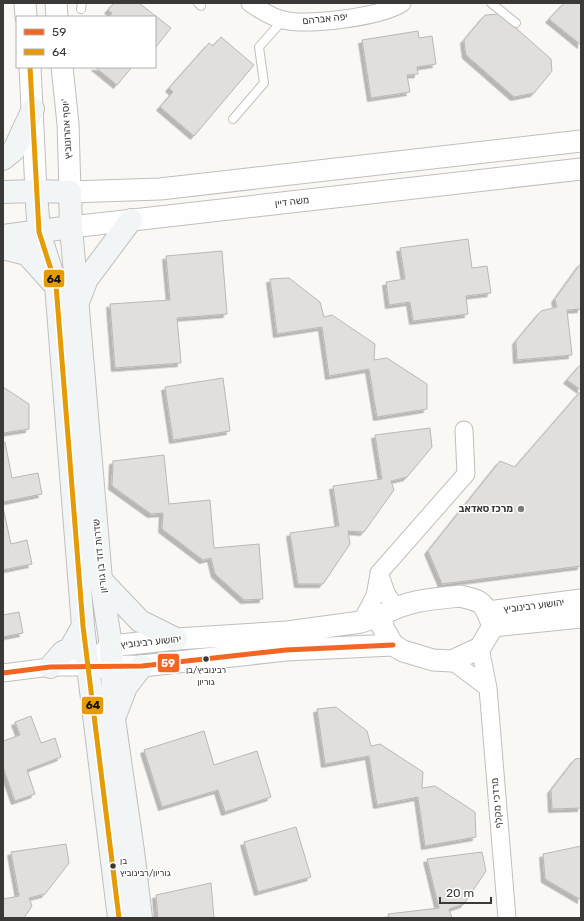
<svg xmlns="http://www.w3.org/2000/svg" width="584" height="921" font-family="Rubik,'Noto Sans Hebrew',sans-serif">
	<defs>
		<filter id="shadow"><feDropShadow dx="-3.5" dy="3.5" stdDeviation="0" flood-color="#0004"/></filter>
	</defs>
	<rect width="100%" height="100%" fill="#faf8f5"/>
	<path fill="#e0dfdd" stroke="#b9b8b6" filter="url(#shadow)" d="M114,3h25l32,25 -16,20v-31h-46l3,-4 -4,-3z
		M564,3h17v42l-32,-26z
		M500,14l51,45 1,12 -18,22 -20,4 -48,-42 -2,-15 21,-25z
		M418,31l1,7 13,-2 4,28 -19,3 1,7 -11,1 3,17 -39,6 -9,-58z
		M221,37l33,28 -60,71 -34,-29 13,-15 -4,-4 40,-45 4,3z
		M95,67h37l-15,18z
		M468,239l4,29 15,-2 4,27 -25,3 2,18 -55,7 -3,-19 -21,3 -3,-23 19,-3 -5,-31z
		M222,251l5,63 -50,4 4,45 -66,5 -5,-64 60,-4 -4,-44z
		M581,263v46l-14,1 5,45 -55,5 -1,-19 25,-30 16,-4 -2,-8z
		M289,278l31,24 4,15 8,-2 43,29 -1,16 13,-2 40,26v25l-50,8 -8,-48 -40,7 -7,-49 -45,7 -7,-55z
		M581,364v26l-14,-10z
		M223,378l7,53 -57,9 -8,-53z
		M3,387l26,17v25l-26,4z
		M581,391v175l-139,18 -14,-33 72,-90 15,6z
		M430,428l2,19 -25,30 -16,4 3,9 -30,42 -16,-1 2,13 -27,40h-25l-8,-51 49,-7 -6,-40 49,-7 -7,-44z
		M5,442l7,36 26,-5 4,21 -39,8v-59z
		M164,455l5,49 41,-4 4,48 45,-4 4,55 -19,1 -29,-26 -4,-16 -8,2 -41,-31 1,-16 -12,1 -39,-28 1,-25z
		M3,507l8,37 16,-4 5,24 -29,6z
		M19,612l4,21 -20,4v-22z
		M336,707l31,24 4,15 9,-2 43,28 -1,16 13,-2 40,26 1,25 -51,9 -7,-49 -41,8 -8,-49 -44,8 -8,-55z
		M31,716l10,27 14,-5 6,19 -34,13 8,24 -20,7 -12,-34v-26l17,-6 -5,-13z
		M204,731l10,34 43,-14 14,46 -46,15 -7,-22 -56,17 -18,-57z
		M581,758v50l-29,1 -1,-19 24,-31z
		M296,827l15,50 -53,15 -14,-50z
		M66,844l3,19 -24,31 -16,4 3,8 -8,12h-21v-19l16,-3 -8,-44z
		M581,846v54l-36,-21 -2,-25z
		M482,852l4,19 -22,33 -15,5 3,9h-63l-1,-4 51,-6 -12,-49z
		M211,883l3,35h-56l-2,-23z"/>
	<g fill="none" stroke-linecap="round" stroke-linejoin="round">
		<defs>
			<path id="service" d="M198,3l3,3
				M491,3l25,20
				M81,9l1,-6
				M233,119l31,-36 -5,-36 24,-27"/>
			<path id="minor" d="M250,3c10,7 21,14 33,17 25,6 98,-3 119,-17
				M396,607l-9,-12 -8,-22 87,-99 -2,-44
				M361,622l14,-26 4,-22
				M480,648l8,40 19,230
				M452,661l36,27
				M3,673l47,-6h37"/>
			<path id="tertiary" d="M25,3l1,14
				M56,3l1,14
				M30,67l6,124
				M62,67l6,57 2,68 90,-3 421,-48
				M71,227l510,-58
				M460,596c25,6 23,6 33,30l-13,22 -28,13 -19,-1 -30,-9 -10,-6 -11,-19 2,-12c24,-14 48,-15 76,-18z
				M488,612l93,-12
				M493,626l88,-9
				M87,667l24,-21 65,-7 111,-7 74,-10 23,-8
				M94,667l48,-1 144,-16 107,-5"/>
			<path id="secondary" d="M3,159l11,-9 19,-41
				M36,191l3,41 17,53 27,341 36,292
				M3,192l33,-1 34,1 1,35 30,353 10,66 3,73 19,132 8,67
				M3,236l68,-9
				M3,248l24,6 24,27
				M78,302l9,-23 44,-59
				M101,580l39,41 36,18
				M50,667l13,-15 7,-3 13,-23
				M116,713l10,-26 16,-21"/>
		</defs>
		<use href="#service" stroke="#c1bfbd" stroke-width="10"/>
		<use href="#minor" stroke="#c1bfbd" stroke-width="19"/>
		<use href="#tertiary" stroke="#c1bfbd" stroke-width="23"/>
		<use href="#secondary" stroke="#c1bfbd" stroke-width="24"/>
		<use href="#service" stroke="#fefefe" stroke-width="8"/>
		<use href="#minor" stroke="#fefefe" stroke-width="17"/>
		<use href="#tertiary" stroke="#fefefe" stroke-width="21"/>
		<use href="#secondary" stroke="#f2f5f5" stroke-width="22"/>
		<defs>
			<path id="bus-1" d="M3,673l47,-6 92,-1 144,-16 107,-5"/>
			<path id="bus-2" d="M30,67l9,165 17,53 27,341 36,292"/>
		</defs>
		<use href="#bus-1" stroke="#fff" stroke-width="8"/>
		<use href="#bus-2" stroke="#fff" stroke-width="8"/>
		<use href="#bus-1" stroke="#f26522" stroke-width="5"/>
		<use href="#bus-2" stroke="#e49b06" stroke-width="5"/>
	</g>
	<circle fill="#7d7c7a" stroke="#fff" stroke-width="1.5" cx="521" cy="509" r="4"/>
	<g fill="#3a3937" stroke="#fff" stroke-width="1.5">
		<circle cx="206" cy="659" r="3.5"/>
		<circle cx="113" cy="866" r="3.5"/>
	</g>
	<g text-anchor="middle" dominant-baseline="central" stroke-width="3" stroke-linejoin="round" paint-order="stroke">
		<g font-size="9" fill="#3a3937" stroke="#fff">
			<text x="206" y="670">רבינוביץ/בן<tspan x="206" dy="12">גוריון</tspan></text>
			<text x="120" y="861" text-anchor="start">בן<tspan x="120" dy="12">גוריון/רבינוביץ</tspan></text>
		</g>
		<g font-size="10" fill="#3a3937" stroke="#fff">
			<text transform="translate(325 19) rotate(-6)">יפה אברהם</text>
			<text transform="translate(67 129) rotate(-93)">יוסף אהרונוביץ'</text>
			<text transform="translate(292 202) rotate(-7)">משה דיין</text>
			<text transform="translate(100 556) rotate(-96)">שדרות דוד בן גוריון</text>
			<text transform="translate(534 606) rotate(-7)">יהושוע רבינוביץ</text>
			<text transform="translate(151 642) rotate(-6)">יהושוע רבינוביץ</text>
			<text transform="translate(497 803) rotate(-95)">מרדכי מקלף</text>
		</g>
		<g font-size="10" font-weight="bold" fill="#3a3937" stroke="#fff" text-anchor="end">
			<text x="513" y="509">מרכז סאדאב</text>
		</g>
	</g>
	<g stroke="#fff" stroke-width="1.5">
		<rect x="43" y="269" width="22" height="19" rx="4" fill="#e49b06"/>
		<rect x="157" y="653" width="23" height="20" rx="4" fill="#f26522"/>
		<rect x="81" y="696" width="23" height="19" rx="4" fill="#e49b06"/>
	</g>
	<g font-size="11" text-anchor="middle" font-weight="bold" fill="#fff">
		<text x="168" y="667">59</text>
	</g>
	<g font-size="11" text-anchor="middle" font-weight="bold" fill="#111">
		<text x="54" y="283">64</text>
		<text x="93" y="709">64</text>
	</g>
	<rect width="584" height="921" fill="none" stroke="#3a3937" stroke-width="8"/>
	<rect x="16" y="16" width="140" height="52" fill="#ffffff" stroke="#b0b0af"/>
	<rect x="24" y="29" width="20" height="6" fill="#f26522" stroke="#b0b0af"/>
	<text x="52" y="36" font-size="12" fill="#3a3937">59</text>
	<rect x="24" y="49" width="20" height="6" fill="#e49b06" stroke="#b0b0af"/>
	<text x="52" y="56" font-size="12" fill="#3a3937">64</text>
	<path d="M440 897v6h51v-6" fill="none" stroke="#3a3937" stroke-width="2"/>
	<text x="446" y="897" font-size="12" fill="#3a3937" stroke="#ffffff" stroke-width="3" paint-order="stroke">20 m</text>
</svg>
